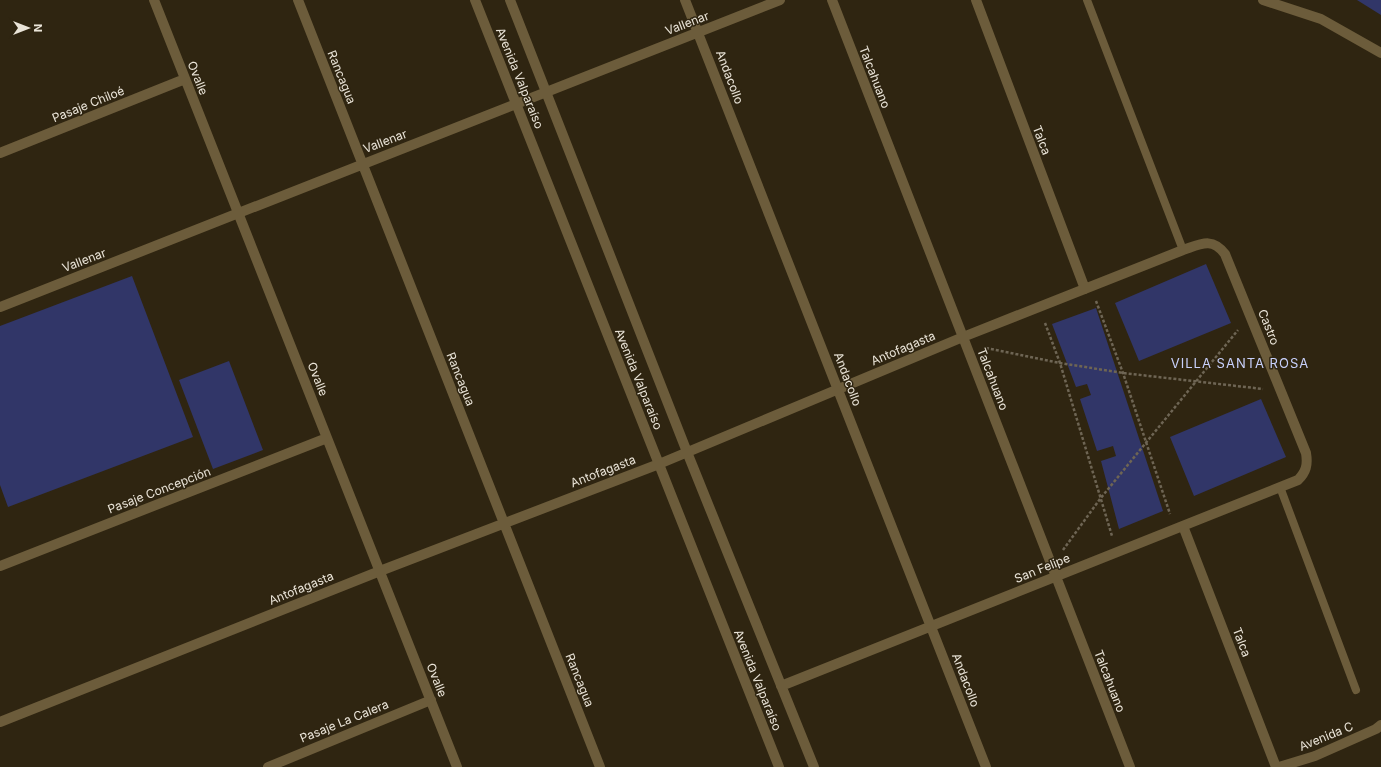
<svg xmlns="http://www.w3.org/2000/svg" width="1381" height="767" font-family="Inter,sans-serif">
	<rect width="100%" height="100%" fill="#2f2511"/>
	<path fill="#313668" d="M1357,0h24v15z
		M1206,264l25,59 -92,38 -24,-58z
		M132,276l61,161 -185,70 -8,-22v-159z
		M1096,308l67,203 -44,18 -18,-68 15,-5 -3,-10 -16,5 -17,-52 11,-4 -4,-11 -11,3 -24,-63z
		M229,361l34,89 -50,19 -34,-89z
		M1261,399l25,58 -92,39 -24,-59z"/>
	<g fill="none" stroke-linecap="round" stroke-linejoin="round">
		<path stroke="#6e6554" stroke-width="2.5" stroke-dasharray="3 2" stroke-linecap="butt" d="M1096,301l27,72 47,141
			M1045,323l15,40 52,173
			M986,348l74,15 63,10 140,16
			M1063,550l37,-51 138,-169"/>
		<path stroke="#6c5c3b" stroke-width="8" d="M1087,0l96,250
			M1280,487l76,203"/>
		<path stroke="#6c5c3b" stroke-width="10" d="M154,0l303,767
			M298,0l302,767
			M475,0l304,767
			M510,0l177,452 127,315
			M685,0l301,767
			M832,0l298,767
			M976,0l109,289
			M1263,0l58,19 60,34
			M0,153l185,-74
			M0,307l780,-307
			M1183,526l93,241
			M0,566l327,-128
			M0,722l380,-151 279,-107 304,-127 220,-87c18,-6 29,-13 42,4l81,199c2,12 0,19 -8,27l-517,206
			M268,767l163,-67
			M1279,767l36,-11 61,-27 5,-4"/>
	</g>
	<g text-anchor="middle" dominant-baseline="central" stroke-width="3" stroke-linejoin="round" paint-order="stroke">
		<g font-size="12" fill="#eae4d8" stroke="#2f2511">
			<text transform="translate(687 23) rotate(-21)">Vallenar</text>
			<text transform="translate(342 77) rotate(68)">Rancagua</text>
			<text transform="translate(730 77) rotate(69)">Andacollo</text>
			<text transform="translate(875 77) rotate(69)">Talcahuano</text>
			<text transform="translate(198 78) rotate(68)">Ovalle</text>
			<text transform="translate(520 78) rotate(68)">Avenida Valparaíso</text>
			<text transform="translate(88 104) rotate(-22)">Pasaje Chiloé</text>
			<text transform="translate(1042 140) rotate(69)">Talca</text>
			<text transform="translate(385 141) rotate(-21)">Vallenar</text>
			<text transform="translate(84 260) rotate(-21)">Vallenar</text>
			<text transform="translate(1269 327) rotate(68)">Castro</text>
			<text transform="translate(903 348) rotate(-23)">Antofagasta</text>
			<text transform="translate(318 379) rotate(68)">Ovalle</text>
			<text transform="translate(461 379) rotate(68)">Rancagua</text>
			<text transform="translate(639 379) rotate(68)">Avenida Valparaíso</text>
			<text transform="translate(848 379) rotate(69)">Andacollo</text>
			<text transform="translate(993 379) rotate(69)">Talcahuano</text>
			<text transform="translate(603 471) rotate(-21)">Antofagasta</text>
			<text transform="translate(159 490) rotate(-21)">Pasaje Concepción</text>
			<text transform="translate(1042 568) rotate(-22)">San Felipe</text>
			<text transform="translate(301 588) rotate(-22)">Antofagasta</text>
			<text transform="translate(1242 642) rotate(69)">Talca</text>
			<text transform="translate(437 680) rotate(68)">Ovalle</text>
			<text transform="translate(580 680) rotate(68)">Rancagua</text>
			<text transform="translate(758 680) rotate(68)">Avenida Valparaíso</text>
			<text transform="translate(966 680) rotate(69)">Andacollo</text>
			<text transform="translate(1110 681) rotate(69)">Talcahuano</text>
			<text transform="translate(344 721) rotate(-22)">Pasaje La Calera</text>
			<text transform="translate(1326 736) rotate(-22)">Avenida C</text>
		</g>
		<g font-size="13" letter-spacing="1" fill="#c8d0fb" stroke="#2f2511">
			<text x="1240" y="363">VILLA SANTA ROSA</text>
		</g>
	</g>
	<g transform="translate(28 28) rotate(90)" stroke="#2f2511" stroke-width="3" paint-order="stroke">
	<path d="M0-3L7 15L0 10L-7 15Z" fill="#eae4d8"/>
	<text y="-6" font-size="11" font-weight="bold" text-anchor="middle" fill="#eae4d8">N</text>
	</g>
</svg>
